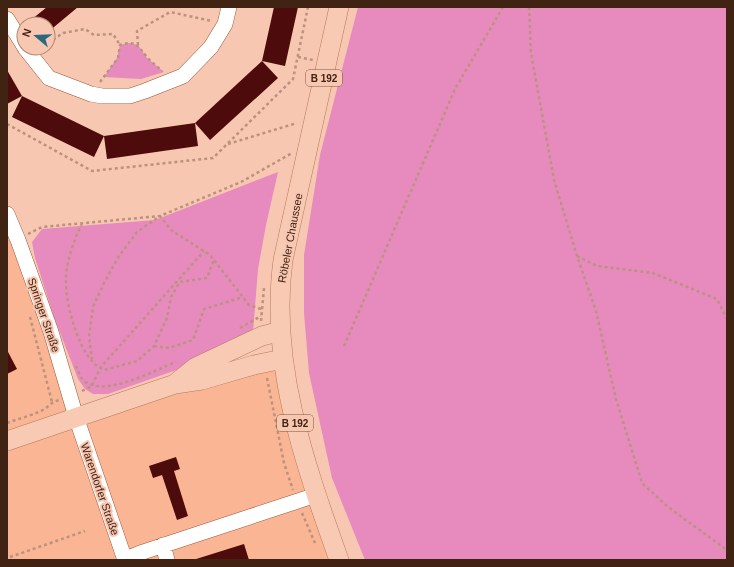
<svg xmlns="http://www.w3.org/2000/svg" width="734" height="567" font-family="Arial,sans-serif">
	<rect width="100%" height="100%" fill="#f7c7b1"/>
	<path fill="#f9b594" d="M7,215l69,202 207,-58 56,201h-332z"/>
	<path fill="#e78bbe" d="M358,7h369v553h-362l-33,-82 -23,-105 -5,-60v-58l16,-100z
		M129,43l9,2 9,13 17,14 -23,7 -37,-2 13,-19 3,-13z
		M278,172l-12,53 -8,44 -5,63 -65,34 -80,28h-15l-8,-5 -7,-10 -24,-62 -19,-59 -3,-16 10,-13 113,-9z"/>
	<path fill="#4d0b0b" d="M47,7h31l-30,25v-8h-22z
		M274,7h24l-13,59 -23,-5z
		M262,61l16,17 -68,62 -15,-17z
		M7,70l15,26 -15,8z
		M22,96l82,40 -10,21 -82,-40z
		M195,123l3,23 -91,13 -3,-23z
		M7,350l10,19 -10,5z
		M176,457l4,12 -6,2 14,45 -11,4 -15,-45 -9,3 -4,-12z
		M244,544l5,16h-56z"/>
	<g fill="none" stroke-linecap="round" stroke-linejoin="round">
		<defs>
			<path id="minor" d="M7,19l17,27
				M25,48l24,30 42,16 11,2h28l15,-5 38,-15 28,-29 14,-23 4,-17
				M7,214l11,26 33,92 25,85 49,143
				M163,545l4,15
				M124,560l16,-7 176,-58"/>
			<path id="major" d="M339,7l-56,253c-14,104 22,204 56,300
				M176,383l20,-16 66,-31 19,-5
				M7,441l168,-57 27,-4 52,-15 29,-6"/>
		</defs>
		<use href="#minor" stroke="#9d5735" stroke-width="16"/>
		<use href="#major" stroke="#b6795b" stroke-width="20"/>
		<path stroke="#bc927e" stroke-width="2.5" stroke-dasharray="3 3" stroke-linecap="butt" d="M529,7l2,46 23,127 23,76 19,55 20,88 26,84 26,24 59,43
			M48,43l15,-10 22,-4 9,6 19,-1 7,11
			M138,45l-1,-14 33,-19 42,9
			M298,57l15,3
			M100,82l18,-24 2,-13c17,-5 17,1 27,12 4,5 10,9 15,14
			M7,124l85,47 121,-13 80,-79 15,-72
			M228,144l69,-21
			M82,223c-8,18 -16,38 -16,57 -1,22 11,65 26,81 3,4 8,7 12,9l33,-9 17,-15 13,-28 4,-21 9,-15 27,-4 7,-19
			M28,234l14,-7 118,-11 -23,16 -18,24 -15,27 -11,24 -4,30 3,22
			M577,256l20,10 56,7 64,26 10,20
			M261,309l-12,-4 -39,-50 -39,-25 -11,-14 81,-34 51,-29
			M30,317l22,85
			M261,321l3,-33
			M240,328l21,-12
			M154,346l15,2 24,-8 11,-31 39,-12
			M344,346l111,-257 48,-82
			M76,366c2,4 4,11 7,14 20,19 72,-10 93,-18
			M267,378l17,85 9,27
			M82,391l10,-5 8,-18 104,-117
			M7,423c10,-4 31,-9 39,-15 5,-4 6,-6 13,-8
			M302,513l13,30
			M10,557l75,-26"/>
		<use href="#minor" stroke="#fff" stroke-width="15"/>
		<use href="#major" stroke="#f9cab3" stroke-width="19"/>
	</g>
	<g text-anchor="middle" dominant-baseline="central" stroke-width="4" stroke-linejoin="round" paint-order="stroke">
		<g fill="#f7c7b1" stroke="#785443" stroke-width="1">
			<rect x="306" y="70" width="36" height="16" rx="3"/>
			<rect x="277" y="415" width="36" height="16" rx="3"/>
		</g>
		<g font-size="10" font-weight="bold" fill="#412314">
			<text x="324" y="78">B 192</text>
			<text x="295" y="423">B 192</text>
		</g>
		<g font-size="11" fill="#412314" stroke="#f7c7b1">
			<text transform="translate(290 238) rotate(-79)">Röbeler Chaussee</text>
			<text transform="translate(44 315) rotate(71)">Springer Straße</text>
			<text transform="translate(100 489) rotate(71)">Warendorfer Straße</text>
		</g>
	</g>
	<rect width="734" height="567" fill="none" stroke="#412314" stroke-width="16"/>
	<g transform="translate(36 36) rotate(289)"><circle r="19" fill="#f7c7b1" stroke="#ae8572"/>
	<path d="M0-3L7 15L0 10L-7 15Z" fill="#2b687f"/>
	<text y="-6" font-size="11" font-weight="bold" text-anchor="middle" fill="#412314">N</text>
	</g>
</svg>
